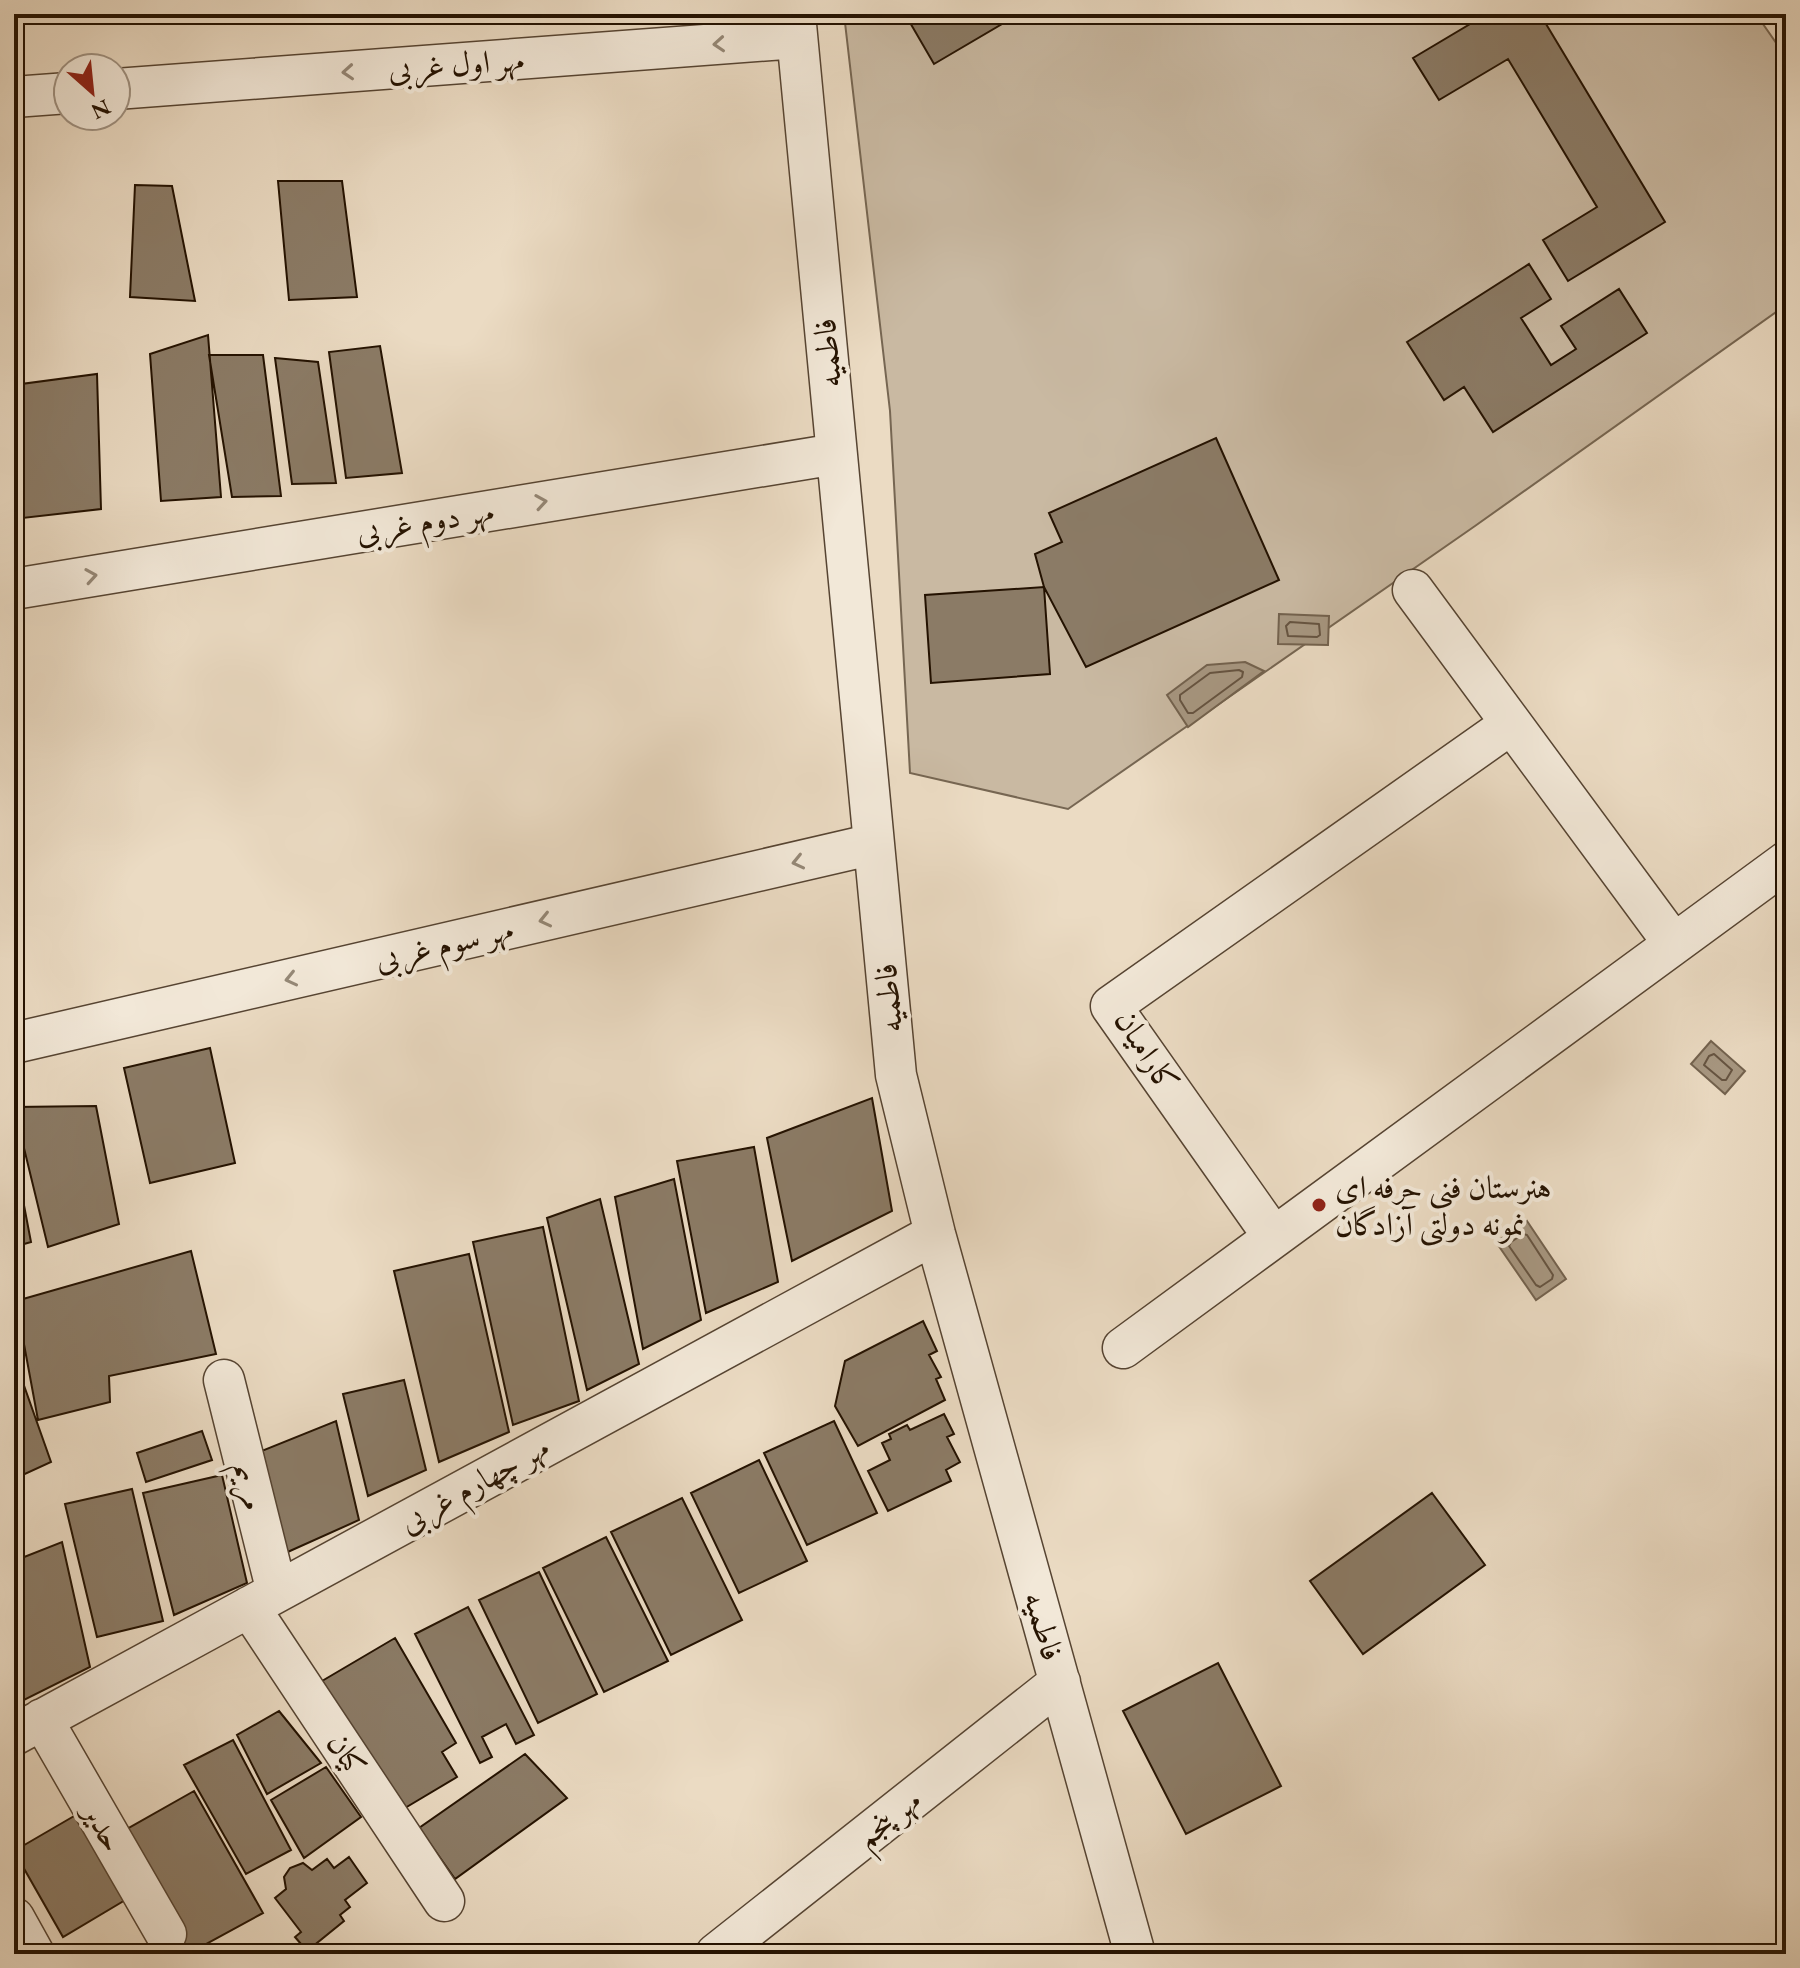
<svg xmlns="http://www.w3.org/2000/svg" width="1800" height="1968" font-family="'EB Garamond',Amiri,serif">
	<rect width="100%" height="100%" fill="#ebdbc3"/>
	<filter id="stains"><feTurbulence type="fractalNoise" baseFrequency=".0025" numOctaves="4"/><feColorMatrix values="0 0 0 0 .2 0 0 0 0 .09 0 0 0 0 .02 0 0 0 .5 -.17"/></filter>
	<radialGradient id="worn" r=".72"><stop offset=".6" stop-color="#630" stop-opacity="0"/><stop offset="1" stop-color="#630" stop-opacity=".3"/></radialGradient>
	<path fill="#c9b9a2" stroke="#766652" stroke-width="2" d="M844,14h912l30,43v248l-311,221 -407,283 -158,-36 -20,-362z"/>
	<path fill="#a79781" stroke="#73624e" stroke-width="2" d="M1279,614l50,2 -1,29 -50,-1z
		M1245,662l19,9 -76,56 -21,-32 40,-30z
		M1711,1041l34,30 -20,23 -34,-30z
		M1527,1221l39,58 -30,21 -40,-58z"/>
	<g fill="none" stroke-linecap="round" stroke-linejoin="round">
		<path stroke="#665441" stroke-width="2" d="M1290,622l29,2 1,11 -3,2 -29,-1 -2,-10z
			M1239,670l4,2 -1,5 -49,36h-5l-8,-13v-5l30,-22z
			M1714,1054l18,16 -6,10h-4l-18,-15 5,-9z
			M1523,1234l4,1 26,40 -1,4 -12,8 -4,-2 -27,-39 2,-4z"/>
	</g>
	<path fill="#8b7b66" stroke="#241201" stroke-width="2" d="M905,14h114l-85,50z
		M1487,14h53l125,208 -97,59 -25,-41 54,-33 -89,-148 -69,41 -26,-42z
		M278,181h64l15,116 -68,3z
		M135,185l37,1 23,115 -65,-4z
		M1529,264l22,35 -30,19 30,47 25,-16 -15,-23 58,-37 28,44 -154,99 -29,-45 -20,13 -37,-58z
		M208,335l13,162 -60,4 -11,-147z
		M380,346l22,127 -56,5 -17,-126z
		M209,355h54l18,141 -49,1z
		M275,358l43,4 18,121 -44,1z
		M97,374l4,135 -87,10v-134z
		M1216,438l63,142 -193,87 -42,-80 -9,-33 27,-12 -13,-29z
		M1044,587l6,87 -119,9 -6,-88z
		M210,1048l25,115 -85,20 -26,-115z
		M872,1098l20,113 -100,50 -25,-123z
		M96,1106l23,118 -71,23 -34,-140z
		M754,1147l24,135 -72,31 -29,-152z
		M14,1153l17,89 -17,5z
		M674,1179l27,141 -58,29 -28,-152z
		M600,1199l39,165 -52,26 -40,-172z
		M543,1227l36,174 -66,24 -40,-183z
		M191,1251l25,103 -107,22 1,26 -72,18 -22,-119z
		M469,1254l40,178 -70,30 -45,-191z
		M923,1321l14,30 -8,4 12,22 -5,2 9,21 -87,46 -23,-40 10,-45z
		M14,1363h2l35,99 -37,17z
		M404,1380l22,90 -58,26 -25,-102z
		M944,1414l10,20 -7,3 13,25 -14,8 5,11 -63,30 -20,-40 22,-11 -8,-17 9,-4 -2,-5 18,-9 3,5z
		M336,1421l23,99 -78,35 -22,-103z
		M834,1421l43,92 -70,32 -43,-92z
		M202,1431l10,29 -66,22 -9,-29z
		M759,1460l48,101 -68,32 -48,-100z
		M222,1475l25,108 -73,32 -31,-122z
		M132,1489l31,132 -66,16 -32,-133z
		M1432,1493l53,72 -122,89 -53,-73z
		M682,1498l60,122 -71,35 -60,-123z
		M606,1537l62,124 -64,31 -61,-124z
		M62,1542l28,125 -76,38v-144z
		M539,1572l58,122 -59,29 -59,-123z
		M468,1607l66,128 -18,9 -10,-20 -24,13 10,20 -12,6 -65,-129z
		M395,1638l61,105 -14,9 15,25 -57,34 -78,-130z
		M1218,1663l63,123 -95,48 -63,-123z
		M279,1711l42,52 -54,31 -30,-59z
		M233,1740l58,110 -45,24 -62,-109z
		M525,1754l42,44 -112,81 -36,-51z
		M326,1767l35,50 -57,41 -33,-58z
		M194,1791l69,122 -75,41 -68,-121z
		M81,1812l51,84 -69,41 -49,-86z
		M349,1857l18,26 -22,17 5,7 -10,8 4,6 -37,30 -12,-14 6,-5 -26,-34 11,-9 -2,-12 6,-9 13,-5 9,7 15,-11 7,9z"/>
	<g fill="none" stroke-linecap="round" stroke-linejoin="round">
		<defs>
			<path id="street" d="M795,14l101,1061 39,159 200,720
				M116,89l681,-51
				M14,97l54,-4
				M14,589l822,-135
				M1413,590l261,354
				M14,1043l860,-199
				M1273,1236l-162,-230 400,-282
				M1123,1348l663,-486
				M224,1380l53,212
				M249,1607l195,294
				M42,1719l124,215
				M14,1735l921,-501
				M14,1918l20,36
				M716,1954l344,-272"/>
		</defs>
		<use href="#street" stroke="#564432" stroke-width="43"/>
		<use href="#street" stroke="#f2e8d8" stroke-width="40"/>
	</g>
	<defs><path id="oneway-chevron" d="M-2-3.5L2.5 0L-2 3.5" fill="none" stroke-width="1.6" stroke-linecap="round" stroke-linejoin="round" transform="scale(2)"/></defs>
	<g stroke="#958877">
		<use href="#oneway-chevron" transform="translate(719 44) rotate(176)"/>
		<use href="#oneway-chevron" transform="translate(348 72) rotate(176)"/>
		<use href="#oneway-chevron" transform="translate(541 502) rotate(-9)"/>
		<use href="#oneway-chevron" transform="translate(91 576) rotate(-9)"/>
		<use href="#oneway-chevron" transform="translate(798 862) rotate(167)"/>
		<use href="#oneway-chevron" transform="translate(545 920) rotate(167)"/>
		<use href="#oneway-chevron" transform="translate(291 979) rotate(167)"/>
	</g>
	<circle fill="#8f2418" stroke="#f2e8d8" stroke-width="3" cx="1319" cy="1205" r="8"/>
	<g text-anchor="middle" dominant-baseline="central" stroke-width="8" stroke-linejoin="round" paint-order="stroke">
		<g font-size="32" fill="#241201" stroke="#f2e8d8">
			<text transform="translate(456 64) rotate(-4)">مهر اول غربی</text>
			<text transform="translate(827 353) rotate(-95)">فاطمیه</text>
			<text transform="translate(425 521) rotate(-9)">مهر دوم غربی</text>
			<text transform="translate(444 944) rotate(-13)">مهر سوم غربی</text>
			<text transform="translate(888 998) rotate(-95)">فاطمیه</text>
			<text transform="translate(1147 1051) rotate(58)">کارامیان</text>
			<text transform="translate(474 1484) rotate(-29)">مهر چهارم غربی</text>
			<text transform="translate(250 1486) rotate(76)">مریم</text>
			<text transform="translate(1044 1626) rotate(74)">فاطمیه</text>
			<text transform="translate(347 1754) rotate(56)">کیان</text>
			<text transform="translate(888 1818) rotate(-38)">مهر پنجم</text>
			<text transform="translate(104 1827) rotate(60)">حدیر</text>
		</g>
		<g font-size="32" fill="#241201" stroke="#f2e8d8" text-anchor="start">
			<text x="1335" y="1187">هنرستان فنی حرفه ای<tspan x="1335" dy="37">نمونه دولتی آزادگان</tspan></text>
		</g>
	</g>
	<rect width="1800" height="1968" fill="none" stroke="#ebdbc3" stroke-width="48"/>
	<rect x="16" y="16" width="1768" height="1936" fill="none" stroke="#241201" stroke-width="4"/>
	<rect x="24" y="24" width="1752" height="1920" fill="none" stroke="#241201" stroke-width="2"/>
	<g transform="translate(92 92) rotate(153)"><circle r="38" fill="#f2e8d8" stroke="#a09282" stroke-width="2"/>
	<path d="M0-6L14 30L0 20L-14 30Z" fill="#8f2418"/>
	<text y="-12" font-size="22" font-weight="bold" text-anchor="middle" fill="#241201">N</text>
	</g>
	<rect width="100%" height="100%" filter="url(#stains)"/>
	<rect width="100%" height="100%" fill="url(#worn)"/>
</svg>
